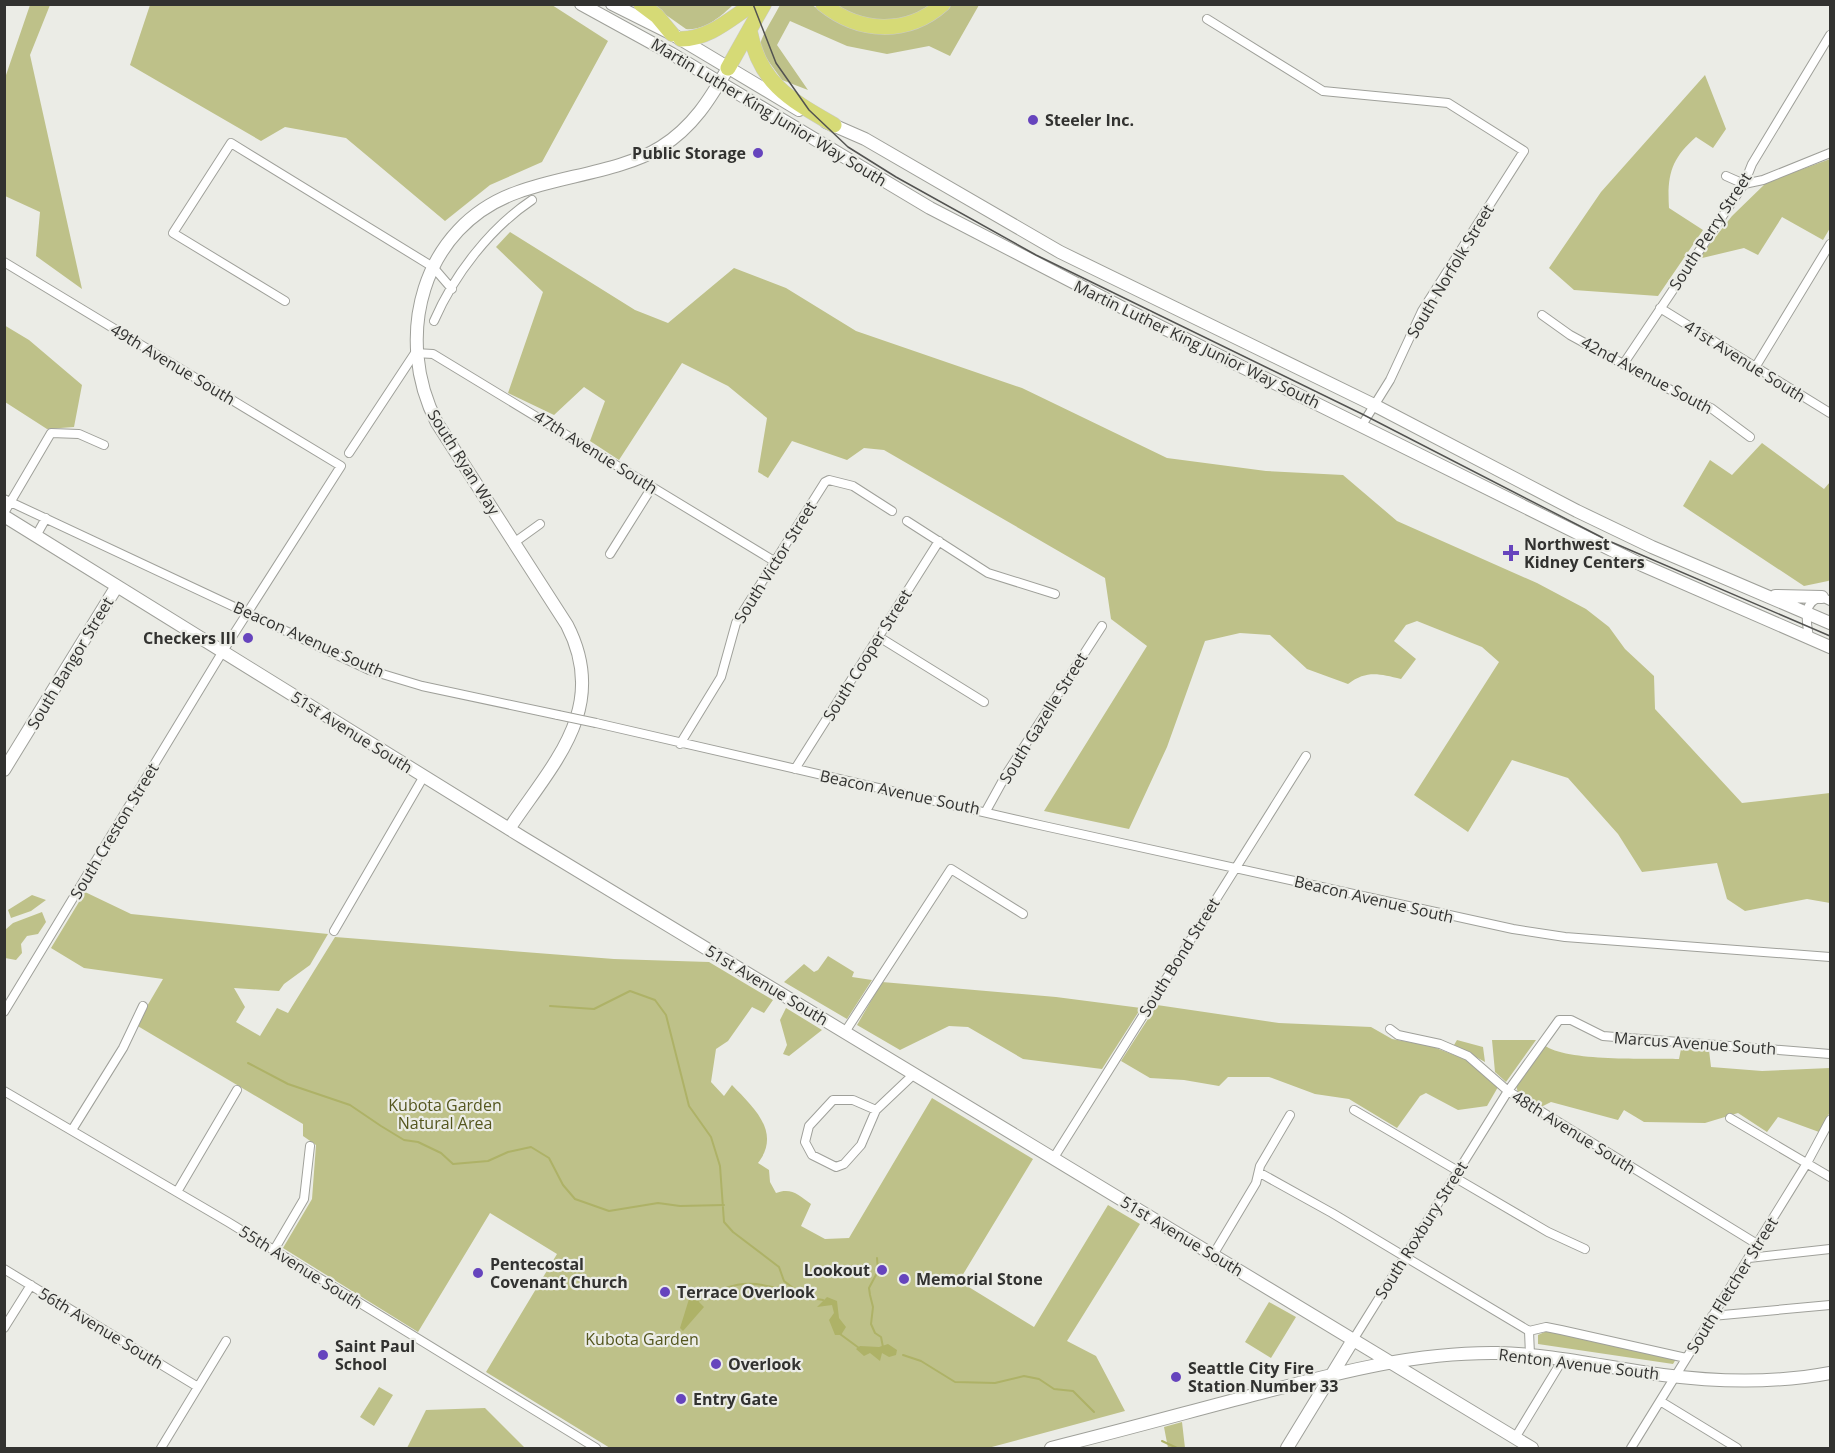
<svg xmlns="http://www.w3.org/2000/svg" width="1835" height="1453" font-family="'Open Sans',sans-serif">
	<rect width="100%" height="100%" fill="#ebece6"/>
	<path fill="#bec189" d="M30,5h20l-20,50 52,234 -46,-33 4,-44 -35,-16v-118z
		M150,5h402l56,36 -66,121 -52,23 -45,36 -99,-83 -61,-11 -24,14 -131,-76z
		M652,5h81c-12,11 -28,26 -47,24z
		M780,5h32l28,18 18,7 91,-25h30l-29,51 -21,-10 -42,8 -40,-8 -57,-25 -13,24 31,45 -26,-10 -23,-32c2,-12 15,-31 21,-43z
		M831,5h100c-37,25 -64,17 -100,0z
		M1705,75l21,54 -13,19 -17,-11c-25,22 -29,38 -27,71l34,22 -45,66 -84,-6 -25,-22 52,-76z
		M1830,159v69l-7,12 -41,-23 -24,38 -14,-7 -46,11 34,-43 35,-34z
		M510,232l125,78 33,13 66,-55 52,20 70,43 166,57 145,70 99,13 77,4 54,46 140,62 49,26 23,18 16,22 29,27 1,33 87,94 88,-10v110l-23,-4 -62,12 -18,-12 -10,-36 -75,9 -24,-38 -50,-56 -56,-18 -44,72 -54,-37 85,-133 -17,-15 -65,-26 -11,4 -12,16 22,18 -15,20c-22,-5 -34,-9 -53,5l-41,-15 -37,-34 -30,-2 -35,8 -38,106 -38,82 -85,-18 103,-165 -36,-27 -6,-41 -221,-128 -20,-2 -17,12 -55,-19 -24,37 -10,-6 9,-54 -39,-32 -46,-23 -63,97 -29,-19 15,-40 -21,-14 -30,28 -46,-22 35,-101 -47,-45z
		M4,325l25,15 53,45 -8,42 -27,2 -42,-27z
		M1762,443l62,46 6,-7v98l-2,1 -24,5 -121,-80 27,-46 22,15z
		M85,892l46,22 197,20 -18,31 -26,19 -5,7 -45,-3 11,19 -9,15 24,14 17,-28 11,5 47,-76 279,22 95,3 64,38 -9,13 -12,-6 -24,34 -12,8 -5,33 13,14 8,-11c21,22 50,47 26,78l11,7 1,12 6,11c15,-6 23,2 35,11l-10,22 24,13 24,-1 83,-140 101,61 -74,122 75,46 74,-122 32,19 -73,117 29,15 29,55 -137,37h-378l-124,-76 71,-118 -67,-41 -72,119 -135,-84 29,-49 4,-54 -13,-9v-12l-167,-99 27,-46 -79,-11 -33,-20z
		M32,895l14,5 -15,11 -20,7 -3,-8z
		M42,912l4,10 -8,12 -11,2 -6,8 1,9 -6,7 -11,-2v-28l8,-7z
		M828,956l26,16 -2,5 20,3 -25,39 -63,-37 20,-18 10,8 4,-2z
		M882,982l174,15 85,11 -39,61 -79,-10 -55,-32 -19,-1 -49,24 -43,-25z
		M1157,1005l122,18 92,4 21,12 39,7 36,14 31,27 -11,19 -29,4 -32,-17 -6,3 -23,32 -48,-29 -34,-5 -46,-17h-41l-9,9 -35,-6 -34,-2 -29,-17z
		M786,1008l36,22 -33,26 -6,-2 4,-9 -7,-25z
		M1457,1040l26,7 2,15 -31,-17z
		M1492,1040h44l-30,42 -11,-10z
		M1544,1045c22,17 104,13 135,14l2,-10 28,1 2,17 51,4 68,-3v44l-11,20 -41,-15 -11,15 -29,-19 -33,10 -61,-1 -20,-12 -6,10 -67,-18 -10,5 -23,-14 -2,-8z
		M1269,1302l27,15 -25,41 -26,-16z
		M1549,1330l127,29 -3,5 -135,-20v-9z
		M379,1387l14,8 -19,31 -14,-9z
		M485,1408l40,40h-118l19,-38z
		M1182,1422l3,26h-17l-4,-21z"/>
	<path fill="#aeb267" d="M827,1297l10,4 2,17 7,9 -5,8h-6l-6,-15 5,-7 -2,-8 -15,2z
		M689,1299l9,2 6,6 -21,24 -3,-3z
		M888,1344l9,6 -1,5 -7,2 -7,-4 -2,8 -10,-8 -6,3 -8,-7 4,-3 19,1z"/>
	<g fill="none" stroke-linecap="round" stroke-linejoin="round">
		<path stroke="#aeb267" stroke-width="2" d="M550,1006l44,3 36,-18 25,9 11,15 23,91 22,31 9,29 4,56 9,10 46,35 5,14 21,16 18,3
			M248,1063l40,21 62,21 31,21 23,14 14,2 23,11 12,11 35,-3 20,-9 23,-5 18,11 14,27 12,14 34,12 49,-8 22,3 44,-1
			M877,1258l1,13 -9,17 1,7 3,12 -2,17 4,9 6,4 2,10
			M698,1301c43,-25 60,-19 106,-5
			M840,1334l19,14
			M903,1355l18,6 34,21 40,1 29,-7 15,3 15,10 19,2 21,21
			M1162,1441l15,7"/>
		<defs>
			<path id="street" d="M1207,19l116,72 125,12 76,48 -102,160 -32,69 -28,45
				M1726,176l18,8 19,-4 67,-27
				M4,262l337,204 -118,185 -219,361
				M285,301l-112,-68 58,-90 202,124 19,22
				M1660,308l170,105
				M1542,315l28,20 110,60 31,13 39,29
				M434,321c20,-46 56,-93 98,-121
				M1624,363l120,-179 8,-20 78,-129
				M1756,366l74,-122
				M349,453l66,-100 18,1 341,207
				M4,499l365,171 53,16 136,29
				M4,513l47,-80 28,1 25,11
				M907,521l81,52 67,21
				M36,536l10,-18
				M515,542l25,-18
				M610,554l42,-67
				M879,637l105,65
				M1809,638c-2,-15 -8,-37 13,-41l8,4
				M596,723l448,103 469,103 52,8 265,20
				M680,744l41,-67 15,-54 89,-141 4,-2 24,6 39,25
				M795,769l144,-228
				M986,811l21,-38 95,-147
				M334,931l90,-155
				M1390,1029l8,6 42,9 28,12 40,35 249,153
				M845,1032l106,-163 72,45
				M4,1091l224,131 368,226
				M876,1110l-23,-10h-20l-24,26 -4,16 7,13 24,12 8,-3 17,-19 15,-35 38,-36
				M1354,1110l104,61
				M1730,1118l100,59
				M72,1130l51,-82 20,-42
				M1053,1159l253,-403
				M1260,1173l72,40 197,118 1,24
				M1454,1177l94,55 37,17
				M177,1192l60,-102
				M274,1250l30,-51 6,-53
				M1213,1255l43,-72 4,-17 30,-51
				M1749,1258l81,-9
				M4,1269l194,118
				M1712,1316l118,-11
				M4,1328l27,-43
				M1529,1331l17,-4 15,3 125,28
				M1353,1340l155,-249 51,-71h12l32,16 227,18
				M1660,1401l77,47
				M1515,1438l48,-79
				M161,1448l65,-107
				M1631,1448l176,-285 23,-43"/>
			<path id="secondary" d="M581,4l91,50 258,154 195,101 517,256 188,82
				M612,4l60,30 127,76
				M826,122l39,17 195,113 314,153 203,106 75,36 178,76
				M4,516l518,321 1010,611
				M1775,596l47,1
				M4,770l113,-184
				M509,829c44,-66 101,-121 58,-204l-130,-202c-44,-85 -16,-197 81,-231 43,-16 105,-21 143,-45 32,-20 49,-48 67,-79
				M1051,1448c69,-17 137,-36 206,-54 80,-21 157,-42 240,-41 56,1 111,15 166,22 54,7 114,8 167,-2
				M1287,1448l66,-108"/>
			<path id="highway" d="M641,4l16,12 15,18
				M823,4c36,29 84,32 120,0
				M750,32c10,52 41,68 84,93
				M681,39c27,0 48,-19 69,-33
				M728,68l36,-64"/>
		</defs>
		<use href="#street" stroke="#9fa09a" stroke-width="10"/>
		<use href="#secondary" stroke="#9fa09a" stroke-width="14"/>
		<use href="#highway" stroke="#cacac9" stroke-width="16"/>
		<use href="#street" stroke="#fff" stroke-width="8"/>
		<use href="#secondary" stroke="#fff" stroke-width="12"/>
		<use href="#highway" stroke="#d6da76" stroke-width="15"/>
		<path stroke="#535351" stroke-width="1.5" d="M753,4l23,59 33,47 39,37 48,30 140,78 326,159 247,127 221,95"/>
		<defs>
			<path id="street-bridge" d="M558,715l38,8"/>
		</defs>
		<use href="#street-bridge" stroke="#9fa09a" stroke-width="10" stroke-linecap="butt"/>
		<use href="#street-bridge" stroke="#fff" stroke-width="8"/>
	</g>
	<g fill="#6644bd" stroke="#ebece6" stroke-width="2">
		<circle cx="1033" cy="120" r="6"/>
		<circle cx="758" cy="153" r="6"/>
		<path d="M1508 544h6v6h6v6h-6v6h-6v-6h-6v-6h6z"/>
		<circle cx="248" cy="638" r="6"/>
		<circle cx="882" cy="1270" r="6"/>
		<circle cx="478" cy="1273" r="6"/>
		<circle cx="904" cy="1279" r="6"/>
		<circle cx="665" cy="1292" r="6"/>
		<circle cx="323" cy="1355" r="6"/>
		<circle cx="716" cy="1364" r="6"/>
		<circle cx="1176" cy="1377" r="6"/>
		<circle cx="681" cy="1399" r="6"/>
	</g>
	<g text-anchor="middle" dominant-baseline="central" stroke-width="4.5" stroke-linejoin="round" paint-order="stroke">
		<g font-size="16" fill="#323230" stroke="#ebece6">
			<text transform="translate(769 112) rotate(31)">Martin Luther King Junior Way South</text>
			<text transform="translate(1710 231) rotate(-57)">South Perry Street</text>
			<text transform="translate(1450 271) rotate(-59)">South Norfolk Street</text>
			<text transform="translate(1197 344) rotate(26)">Martin Luther King Junior Way South</text>
			<text transform="translate(1745 361) rotate(32)">41st Avenue South</text>
			<text transform="translate(173 364) rotate(31)">49th Avenue South</text>
			<text transform="translate(1647 375) rotate(28)">42nd Avenue South</text>
			<text transform="translate(596 452) rotate(32)">47th Avenue South</text>
			<text transform="translate(464 462) rotate(58)">South Ryan Way</text>
			<text transform="translate(775 562) rotate(-58)">South Victor Street</text>
			<text transform="translate(309 639) rotate(24)">Beacon Avenue South</text>
			<text transform="translate(867 655) rotate(-58)">South Cooper Street</text>
			<text transform="translate(70 663) rotate(-59)">South Bangor Street</text>
			<text transform="translate(1043 718) rotate(-58)">South Gazelle Street</text>
			<text transform="translate(352 732) rotate(32)">51st Avenue South</text>
			<text transform="translate(900 792) rotate(12)">Beacon Avenue South</text>
			<text transform="translate(114 831) rotate(-59)">South Creston Street</text>
			<text transform="translate(1374 899) rotate(13)">Beacon Avenue South</text>
			<text transform="translate(1179 957) rotate(-58)">South Bond Street</text>
			<text transform="translate(767 985) rotate(31)">51st Avenue South</text>
			<text transform="translate(1695 1043) rotate(4)">Marcus Avenue South</text>
			<text transform="translate(1574 1132) rotate(32)">48th Avenue South</text>
			<text transform="translate(1421 1230) rotate(-58)">South Roxbury Street</text>
			<text transform="translate(1182 1236) rotate(31)">51st Avenue South</text>
			<text transform="translate(301 1267) rotate(32)">55th Avenue South</text>
			<text transform="translate(1732 1285) rotate(-58)">South Fletcher Street</text>
			<text transform="translate(101 1328) rotate(31)">56th Avenue South</text>
			<text transform="translate(1579 1364) rotate(7)">Renton Avenue South</text>
		</g>
		<g font-size="16" font-weight="bold" fill="#323230" stroke="#ebece6" text-anchor="start">
			<text x="1045" y="120">Steeler Inc.</text>
			<text x="746" y="153" text-anchor="end">Public Storage</text>
			<text x="1524" y="544">Northwest<tspan x="1524" dy="18">Kidney Centers</tspan></text>
			<text x="236" y="638" text-anchor="end">Checkers III</text>
			<text x="490" y="1264">Pentecostal<tspan x="490" dy="18">Covenant Church</tspan></text>
			<text x="870" y="1270" text-anchor="end">Lookout</text>
			<text x="916" y="1279">Memorial Stone</text>
			<text x="677" y="1292">Terrace Overlook</text>
			<text x="335" y="1346">Saint Paul<tspan x="335" dy="18">School</tspan></text>
			<text x="728" y="1364">Overlook</text>
			<text x="1188" y="1368">Seattle City Fire<tspan x="1188" dy="18">Station Number 33</tspan></text>
			<text x="693" y="1399">Entry Gate</text>
		</g>
		<g font-size="16" fill="#54561e" stroke="#ebece6">
			<text x="445" y="1105">Kubota Garden<tspan x="445" dy="18">Natural Area</tspan></text>
			<text x="642" y="1339">Kubota Garden</text>
		</g>
	</g>
	<rect width="1835" height="1453" fill="none" stroke="#323230" stroke-width="12"/>
</svg>
